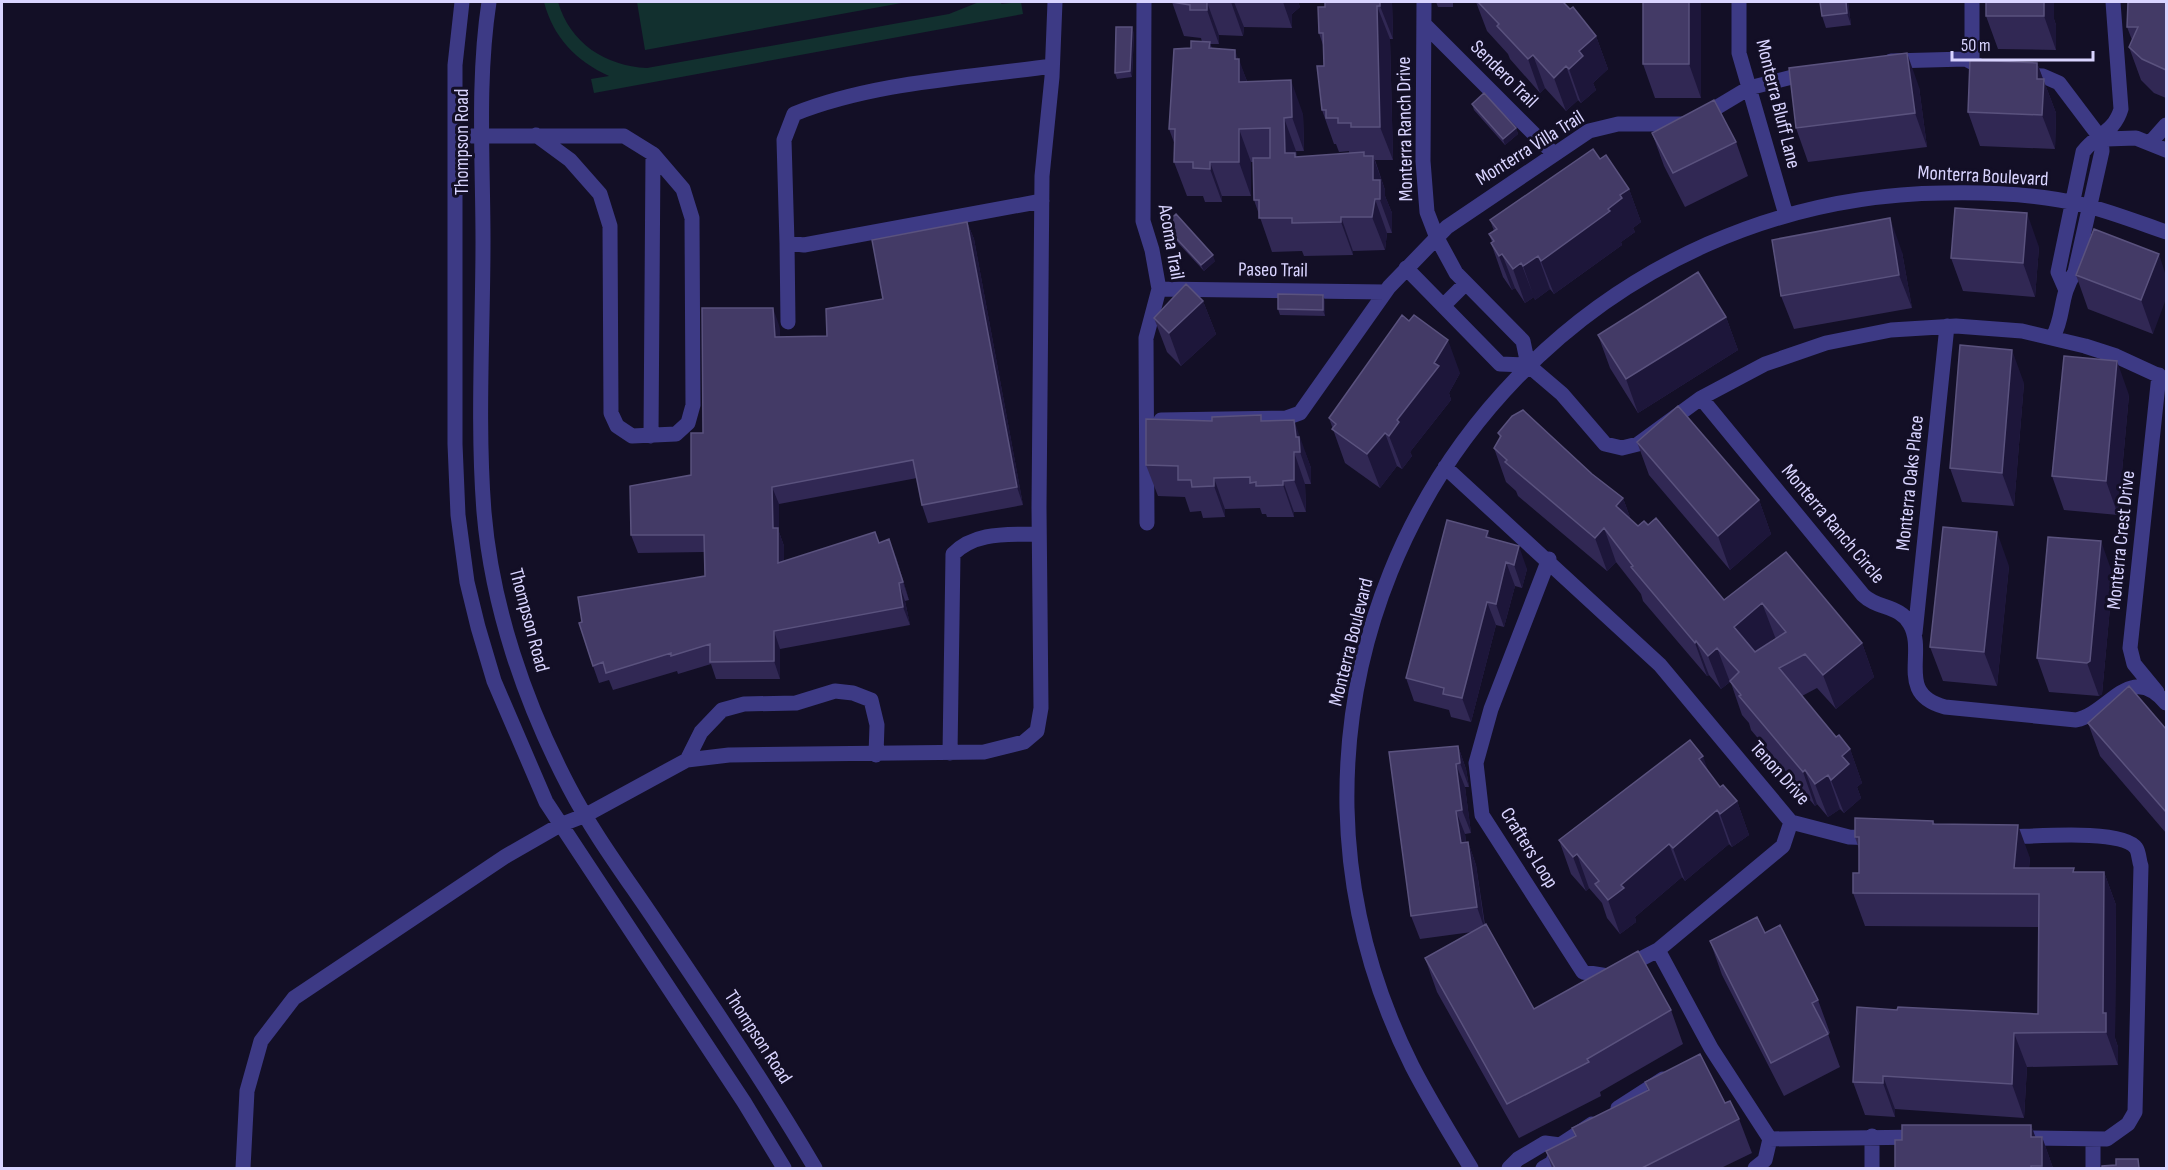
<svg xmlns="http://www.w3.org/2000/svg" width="2168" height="1170" font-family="'Sofia Sans Condensed',sans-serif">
	<rect width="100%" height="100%" fill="#130f26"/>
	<path fill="#12302f" d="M544,2h14c12,41 47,64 89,66l302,-54 30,-12h23l-1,2 20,-2 2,12 -429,79 -3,-14 18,-3c-33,-15 -56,-39 -65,-74z
		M637,2h270l-262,48z"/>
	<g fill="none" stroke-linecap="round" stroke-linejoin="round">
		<path stroke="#3d3a85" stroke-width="15" d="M462,2l-7,63v379l3,71 9,67 11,45 16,54 52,121 198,300 40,66
			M489,2c-12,78 -6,159 -6,239 0,89 -6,181 1,271 8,95 41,191 85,275 25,48 59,93 89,138 54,80 108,160 157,243
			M1144,2l-1,219 9,29 7,39 -13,49 1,185
			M1424,2l-1,159 4,51 10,26 19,35 67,68 5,24 34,29 43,50 17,4 16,-4 63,-46 64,-34 61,-21 65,-13 65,-4 66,5 63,15 31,10 50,23
			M1739,2v51l47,162
			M1424,24l130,130
			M1891,61l75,-2 21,11
			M1972,61v-59
			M2022,75l21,1 16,7 37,49 10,7 30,-1 30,12
			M456,136h168l29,18 30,35 9,29 1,187 -5,18 -12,11 -44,2 -15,-10 -6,-13 -1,-187 -10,-32 -30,-34 -34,-25
			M2150,143l16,-18
			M1042,201l-238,44 -17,-2 -3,-103 10,-26c80,-32 173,-36 258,-48
			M787,243l1,79
			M1406,268l94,96 28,1
			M2065,288l-7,-16 25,-120c13,-18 31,-19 38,-43l-8,-107
			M1159,289l226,3
			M1443,306l23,-23
			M2053,337c12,-23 6,-41 22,-65l27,-121 -1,-14
			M1701,398l162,197c14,14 37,10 47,29 17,29 -15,70 35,83l131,13c34,-7 54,-59 90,-17
			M1161,420l125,-2 14,-5 89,-126 58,-60 142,-96 29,-7h71l60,-36 59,-15
			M651,436l2,-282
			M1445,467l215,198 131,157 58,15 26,1
			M1549,559l-58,150 -15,54 6,52 101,157 25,4 50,-26 125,-104 8,-24
			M1915,633l32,-307
			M2157,692l-23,-28 -4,-16 29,-273
			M950,753l3,-199c23,-23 55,-19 86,-20
			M687,760l14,-28 21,-22 22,-6 52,-1 39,-12 18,2 18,7 6,25 -1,30
			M2004,837c25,0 118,-9 132,11 3,4 3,13 5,18l-6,246 -7,12 -21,15 -85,-1
			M1658,950l53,98 59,91
			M1618,1108l45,-29
			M1770,1139l153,-2
			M2093,1139v29
			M243,1168l4,-77 14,-50 33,-43 212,-142 54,-31 26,-10 101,-55 42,-5 255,-3 40,-10 13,-11 4,-23 -2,-201 3,-331 10,-99 3,-75
			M1471,1168c-20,-33 -41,-67 -59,-102 -40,-80 -63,-168 -65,-258 -6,-333 262,-611 596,-615 46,-1 97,1 141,12 28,7 56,18 82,27
			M1509,1168l9,-9 27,-16 15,2
			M1543,1168l9,-5 8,-18 32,-21
			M1755,1168l10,-8 5,-21
			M1872,1168v-32"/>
	</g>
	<path fill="#312854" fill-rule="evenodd" d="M1172,2h126l2,5 -8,7v14l-48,-1 -1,9 -24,-1v9h-9l2,4 26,11 9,22 56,33 1,37h-8l1,6 52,-4v-2l-10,1 -3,-8h-2l-12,-34 2,-44 -1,-21 -4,-12 -1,-26 74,-5 1,37h-3l3,121h-18l10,30v6l7,17v20h-5l-2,17 -32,1v4l-49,1 -2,-5 -30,1 -18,-52 -1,-38h-2v34h-29v6h-17l-2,-6h-16l-13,-34 1,-17 -6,-16 22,-81 11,-6 -1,-4 -17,-2z
		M1436,2h17v5h-15z
		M1476,2h87l33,34 12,33 -15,14 3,7 -15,13 -3,-3 -12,11 -21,-23 -5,5 -30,-34 -2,-5 -21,-23z
		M1701,2v96h-46l-12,-34z
		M1820,2h28l3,23 -25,3 -4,-12z
		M1986,2h68v17l2,6v25l-58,-1 -12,-33z
		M2166,2v96l-12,-5 -13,-13 -12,-33 3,-7 -5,-13z
		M1134,33l-2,44 -15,2 -2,-6z
		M2037,63l19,50 -1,36 -75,-3 -12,-34z
		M1919,87l8,60 -119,15 -12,-34z
		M1472,104l44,24 2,6 -13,11 -31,-35z
		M1652,133l84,9 12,34 -63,31 -21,-41z
		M1600,159l29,30 12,33 -8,6 2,4 -14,10 1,3 -68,49 -4,-5 -15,11 -1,-3 -9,6 -10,-15 -3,2 -9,-13 -12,-34 1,-1 -3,-8 5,-3 -4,-11z
		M967,222l7,17 49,266 -95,18 -6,-18 -5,-27 -138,26v28l5,14v15l95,-18 17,14 13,43 -4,1 5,24 -130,24v30h-64l-5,-15 -33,10 -1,-3 -64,19 -4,-10 -10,3 -6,-17 112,-90 -1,-24 -66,1 -7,-18 60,-60 12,-42 76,-108 1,12 47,-1 56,-37z
		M1164,225l51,36 -11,10 -37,-40z
		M2039,247l-4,50 -72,-6 -12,-33z
		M1902,252l10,56 -118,21 -13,-33z
		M2159,254l-6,80 -65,-25 -12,-34z
		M1203,301l13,33 -35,32 -14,-14 -13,-34z
		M1325,301v15l-45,-1 -2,-6z
		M1726,317l12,33 -100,63 -28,-45 -12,-33z
		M1460,373l-11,20 2,7 -41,52 2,4 -10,13 -5,-3 -17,22 -35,-25 -16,-45z
		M2024,383l-10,123 -52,-4 -12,-34z
		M2129,395l-11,120 -54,-5 -12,-34z
		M1212,421h51l42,31 6,16v16h-6l1,28h-12v5h-27l-1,-3h-4l-2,-6 -35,1v8l-22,1 -2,-7 -11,1 -5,-15 -27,-1 -12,-31z
		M1498,433l94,41 31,24 8,22 93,80 62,-48 76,91 12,34 -38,32 -19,-21 -15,8 34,41 14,12 12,34 -5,4 4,11 -17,15 -4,-4 -12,8 -11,-13 -2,2 -64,-76 -2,-7 -7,-8 -11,-32 -1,-1 -9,7 -12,-14 -2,1 -64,-75 -2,-7 -25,-32 -9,9 -89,-75 -2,-5 -10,-9 -12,-34 6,-10zM1775,637l1,2 -18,12z
		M1637,442l122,58 12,34 -41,36 -81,-95z
		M1491,539l36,30 -5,19 -7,-2 -11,41 -8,-2 -25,97 -20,-5 -2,-7 -35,-9 -8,-23z
		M2009,566l-12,120 -54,-5 -13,-34z
		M2113,575l-11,119 -3,2 -50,-4 -12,-34z
		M2088,723l78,6v104l-66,-77z
		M1458,746l8,23 3,18h-4l6,46 -6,1 1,8h2l8,23 9,60 49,84 137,1 12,34 -83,48 1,4 -82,42 -82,-146 -12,-34 47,-26 -52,7 -9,-23z
		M1709,772l11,15 17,14 12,34 -17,12 -3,-3 -44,37 -3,-4 -47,40 1,5 -16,12 -13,-16 -5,-15 -13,-15 -3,3 -15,-17 -12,-34z
		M1933,821l2,3 95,34 -1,10 46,4h29l12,33 -1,133 3,9v18l-91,2 -3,51 -129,-9v8l-30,-2 -12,-33 44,-72 141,4 1,-87 -174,-1 -12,-33 6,-20v-24l-4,-12z
		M1765,933l53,67 12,33 -2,1 12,33 -56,29 -62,-121 -12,-34z
		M1645,1082l80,21 14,16 13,34 -31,15h-169l-6,-17 29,-15 -3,-8 76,-37z
		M2031,1125l4,12h7l11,31h-158l7,-28z"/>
	<path fill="#1d163a" d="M1207,2l12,33v9l-12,-34z
		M1231,2h3l10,25 -1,9z
		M1283,2h15l2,5 -8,7v14z
		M1380,2h12l1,37 -13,-33z
		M1689,2h12v96l-12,-34z
		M1846,2h2l3,23 -4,-12z
		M2044,2h10v17l2,6v25l-12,-34z
		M1377,6l13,33 3,121 -13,-33z
		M1132,27l2,6 -2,44 -2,-6z
		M1596,36l12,33 -15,14 3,7 -15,13 -12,-34 10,-18z
		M1235,50l4,11v-2l12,34 -12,-11 -4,-23z
		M1907,53l12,34 8,60 -12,-34z
		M1533,55l12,33 -5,5 -12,-34z
		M2037,63l19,50 -1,36 -13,-34 -5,-36z
		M1566,66l12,34 -12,11 -12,-33z
		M1291,80l12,34 1,37 -12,-34z
		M1284,118l12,33 1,7 -12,-5z
		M1516,128l2,6 -13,11 -2,-6z
		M1239,129l12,33v34l-12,-34z
		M1364,152l9,27v-23l12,34v6l7,17v20l-28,-77z
		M1210,162l12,34v6l-12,-33z
		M1629,189l12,33 -8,6 2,4 -14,10 1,3 -68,49 -13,-33 67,-52 12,-14z
		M1375,199l12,34 -2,17 -13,-33z
		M2027,213l12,34 -4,50 -12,-34z
		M1341,217l12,34v4l-12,-33z
		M1890,218l12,34 10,56 -13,-33z
		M967,222l7,17 49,266 -6,-18z
		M1502,254l13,34 -3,2 -13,-34z
		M2159,254l7,22v23l-13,35 -12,-34z
		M1213,255l2,6 -11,10 -3,-6z
		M1538,256l12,33 -15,11 -12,-34z
		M1521,263l13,34 -9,6 -12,-34z
		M1323,295l2,6v15l-2,-6z
		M1203,301l13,33 -35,32 -12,-33z
		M773,308l6,17 3,30 -7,-18z
		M1726,317l12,33 -100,63 -12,-34z
		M1448,340l12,33 -11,20 2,7 -41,52 2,4 -10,13 -13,-33 8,-16z
		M2012,350l12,33 -10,123 -12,-33z
		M2117,361l12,34 -11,120 -12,-34z
		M1294,420l17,48v16l-11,-32 -4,-15z
		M1385,433l12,33 -17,22 -13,-34z
		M1294,452l11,32 1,28 -12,-32z
		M1214,478l11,31v8l-11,-31z
		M1283,481l11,31v5l-11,-32z
		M772,487l7,17v28l5,14v35l-6,-18 -5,-35z
		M1623,498l12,33 -19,-25z
		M1759,500l12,34 -41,36 -12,-34z
		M1604,528l12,34 -9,9 -12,-33z
		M1488,531l8,23 -10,-17z
		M1997,532l12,34 -12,120 -13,-34z
		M889,539l7,18 13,43 -6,-18z
		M2101,541l12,34 -11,119 -3,2 -12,-33z
		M1519,546l8,23 -5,19 -8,-23z
		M1506,562l9,24 -11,41 -8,-23z
		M899,583l6,18 5,24 -7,-18z
		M1487,602l9,23 -25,97 -9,-24z
		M1762,603l13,34 -29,23 -12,-33z
		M774,631l6,18v30l-6,-18z
		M1696,641l13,34 -2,1 -12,-33z
		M1862,643l12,34 -38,32 -13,-34z
		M1717,648l13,34 -9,7 -13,-33z
		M1458,746l8,23 3,18 -9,-24z
		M1850,749l12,34 -5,4 4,11 -17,15 -13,-33 11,-24z
		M1703,756l12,34 -16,-31z
		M1456,764l9,23 6,46 -9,-23z
		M1805,770l12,34 -2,2 -12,-34z
		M1828,775l12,34 -12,8 -13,-33z
		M1737,801l12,34 -17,12 -12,-33z
		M1717,810l12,34 -44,37 -12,-33z
		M1456,811l9,23 4,32 -8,-23z
		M2018,825l12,33 -3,36 -13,-26z
		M1468,842l8,23 9,65 -8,-23z
		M1669,844l13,33 -47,40 1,5 -16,12 -12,-34 13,-15z
		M1577,854l12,34 -3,3 -13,-34z
		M2104,872l12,33 -1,133 3,9v18l-12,-33 -3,-19z
		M2014,1033l13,34 -3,51 -12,-34z
		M1883,1076l12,33v8l-12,-34z
		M2031,1125l11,30v-18l11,31h-10l-12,-31z"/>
	<path fill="#433a66" stroke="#5a527e" stroke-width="1.5" fill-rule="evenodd" d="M1172,2h59h-24v8h-17v-5z
		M1325,2h55v4h-3l3,121h-29v-4h-13v-5h-12v-8h-4l-5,-44h7l-1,-33h-4l-1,-26h7z
		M1478,2h85l7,7 3,-2 23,29 -17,15 4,5 -14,13 -3,-3 -12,12 -21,-23 -5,4 -31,-33 2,-2z
		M1643,2h46v62h-46z
		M1820,2h26l1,11 -25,3z
		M1986,2h58v14h-58z
		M2128,2h38v68l-24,-11 -13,-12 9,-20h-11z
		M1116,27h16l-2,44 -15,2z
		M1191,41l19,1 -1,6 26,2v9h4v23l52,-2 1,37 -8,1 1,35h10v4l69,-5v4h9v24h7v19h-5l-3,18h-31v5l-49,1v-5h-33v-18h-5l-1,-42h17v-30l-31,1v33h-29v7l-17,-1v-6h-19l1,-33h-6l5,-80 17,-1z
		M1907,53l8,60 -119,15 -7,-60z
		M1970,60l67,3v16h7l-2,36 -74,-3z
		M1484,93l32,35 -13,11 -31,-35z
		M1714,100l22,42 -63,31 -21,-40z
		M1593,149l7,10 6,-4 23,34 -9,6 2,3 -14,11 2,2 -69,50 -3,-5 -15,10 -2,-3 -8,6 -11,-15 -3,2 -8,-13 3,-2 -5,-7 8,-5 -7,-9z
		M1955,208l72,5 -4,50 -72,-5z
		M1176,214l37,41 -12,10 -37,-40z
		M1890,218l9,57 -118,21 -9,-56z
		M967,222l50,265 -95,18 -9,-45 -141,27 1,41h5v35l97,-31 4,11 10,-4 14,43 -4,1 4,24 -129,24v30l-64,1v-18l-39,12v-3l-65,20 -3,-11 -10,4 -14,-43 3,-1 -4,-25 127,-21 -1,-41h-73l-1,-49 61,-11v-42h12l-1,-125h71l2,29 52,-1 -1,-27 57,-10 -11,-59z
		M2094,229l65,25 -18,46 -65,-25z
		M1698,272l28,45 -100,62 -28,-44z
		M1186,284l17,17 -34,32 -15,-15z
		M1278,294l45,1v15l-45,-1z
		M1402,315l7,6 5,-6 34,25 -14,23 5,3 -42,54 2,2 -10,14 -4,-3 -18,21 -35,-25 4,-5 -7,-6z
		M1960,345l52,5 -10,123 -52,-5z
		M2064,356l53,5 -11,120 -54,-5z
		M1678,406l81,94 -41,36 -81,-94z
		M1523,410l69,64 31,24 -7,8 22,20 6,-5 4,4 8,-7 68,82 62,-48 76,91 -39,32 -18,-21 -26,14 57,69 3,-2 11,14 -8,7 7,8 -18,16 -3,-5 -13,9 -10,-14 -2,2 -64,-76 2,-1 -11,-14 9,-9 -22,-24 -9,8 -12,-15 -1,2 -64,-76 2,-1 -29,-38 -9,10 -90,-76 2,-2 -13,-12 7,-12 -3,-3 14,-17zM1762,603l24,29 -31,20 -21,-25z
		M1261,415v6l33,-1 2,17h3l1,15h-6v28l-11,1v4l-27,1v-4l-6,1v-6l-36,1v8l-22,1 -1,-7h-13v-14l-32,-1v-46l66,2v-4z
		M1447,520l41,11 -2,6 33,9 -5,19 -8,-3 -10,42 -9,-2 -25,96 -19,-4 1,-6 -38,-10z
		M1943,527l54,5 -13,120 -54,-5z
		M2048,537l53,4 -11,120 -3,2 -50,-5z
		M2129,686l37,43v83l-78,-89z
		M1690,740l13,16 -4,3 21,28 3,-2 14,16 -17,13 -3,-4 -44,38 -4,-4 -48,41 3,3 -16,12 -13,-16 4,-3 -22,-27 -4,3 -14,-17z
		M1458,746l2,17 -4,1 6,46 -6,1 5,32 7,-1 9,65 -66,9 -22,-164z
		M1855,818l78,3v3l85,1 -4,43h60l-1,4h31l-1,141h3v19l-92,1 -2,51 -129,-8v7l-30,-1 4,-75 40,3 1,-3 140,7 1,-120 -186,-1v-20h6v-36h-4z
		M1757,917l8,16 15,-8 38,75 -6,3 16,31 -57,29 -61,-122z
		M1486,924l48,85 104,-58 33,59 -84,49 2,3 -82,42 -82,-146z
		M1700,1054l25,49 5,-2 9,18 -97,49h-87l-9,-17 30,-15 -4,-8 77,-38 -4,-8z
		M1902,1125h129v12h11v29h-11v2h-136v-28h7z
		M2116,1159h22l1,9h-37v-2l14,-1z"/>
	<g text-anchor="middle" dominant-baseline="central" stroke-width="6" stroke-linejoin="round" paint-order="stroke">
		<g font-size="20" fill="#d9d4ff" stroke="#130f26">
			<text transform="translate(1504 74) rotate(45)">Sendero Trail</text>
			<text transform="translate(1778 104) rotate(76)">Monterra Bluff Lane</text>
			<text transform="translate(1405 129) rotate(-91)">Monterra Ranch Drive</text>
			<text transform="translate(462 142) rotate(-90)">Thompson Road</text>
			<text transform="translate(1530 148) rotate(-32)">Monterra Villa Trail</text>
			<text transform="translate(1983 176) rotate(3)">Monterra Boulevard</text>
			<text transform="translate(1171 242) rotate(80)">Acoma Trail</text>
			<text transform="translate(1273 270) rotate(1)">Paseo Trail</text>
			<text transform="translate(1910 483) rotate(-84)">Monterra Oaks Place</text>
			<text transform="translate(1833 524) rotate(50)">Monterra Ranch Circle</text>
			<text transform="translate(2121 540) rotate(-84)">Monterra Crest Drive</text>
			<text transform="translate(529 620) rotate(75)">Thompson Road</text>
			<text transform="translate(1351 642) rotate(-76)">Monterra Boulevard</text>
			<text transform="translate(1780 773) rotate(48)">Tenon Drive</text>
			<text transform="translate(1529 848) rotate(58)">Crafters Loop</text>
			<text transform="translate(758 1037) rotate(57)">Thompson Road</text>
		</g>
	</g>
	<rect width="2168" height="1170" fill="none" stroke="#d9d4ff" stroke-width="6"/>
	<path d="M1952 51v9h141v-9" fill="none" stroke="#d9d4ff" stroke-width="3"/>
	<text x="1961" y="51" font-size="18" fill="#d9d4ff" stroke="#130f26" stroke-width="4.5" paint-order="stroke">50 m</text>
</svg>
